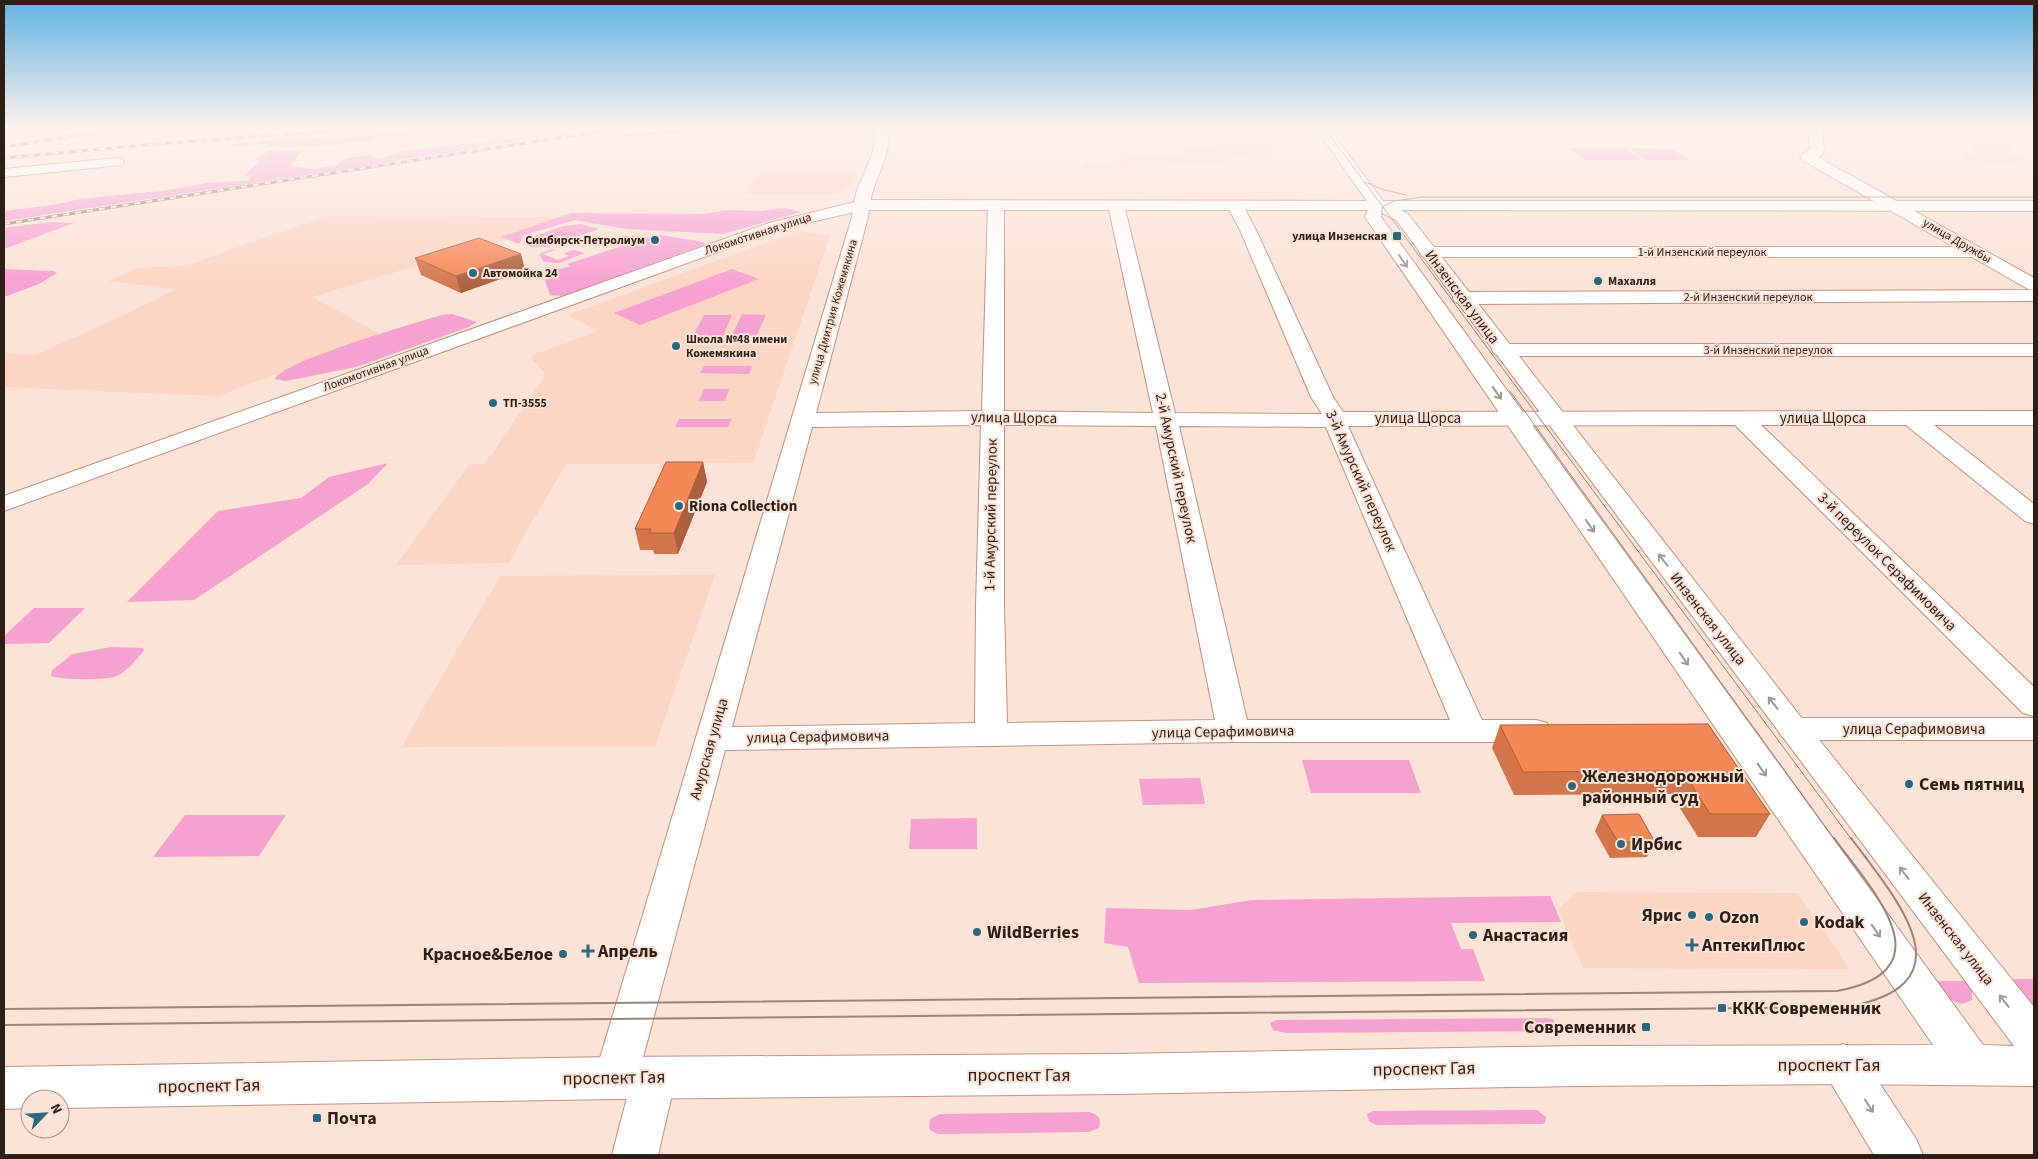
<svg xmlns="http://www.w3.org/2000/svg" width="2038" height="1159" font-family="'Source Sans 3',sans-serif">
	<rect width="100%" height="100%" fill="#fde2d6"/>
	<path fill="#fed4c2" d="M4,126h88l1,2 -89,14z
		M646,126h116l-119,6 1,-5z
		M954,126h115l-11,7h-18l-3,6 -62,2 -2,-3 -8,1 -4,-11z
		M1606,126h193l4,14 -193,-13z
		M1966,130l51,7 -8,17 18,6 -33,4 -29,-5 -2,-5 7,1 6,-13 -14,-2z
		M1266,140l7,6 -3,2 2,5 -43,2 2,9h-2v1l-143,3 -5,-4 104,-11 -8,-6z
		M759,170h98l-5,15 -16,9h-90z
		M324,216l250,1 -54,18 -208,62 68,37 -162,62 -214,-9v-34l32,2 73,-33 67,-33 -67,-8 28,-13 49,-2z
		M799,231l31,4 -77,228 -187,1 -58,99 -112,2 73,-100 16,-1 58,-85 3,-5 -15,-15 2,-4 65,-24 -30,-16z
		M715,575l-60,171 -254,1 99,-171z
		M1577,892l220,1 53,76 -267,-1 -25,-58z"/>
	<path fill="#f7a0d2" d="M406,130l10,1 -9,4 -30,3 -8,4 -11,-1 -27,4 -64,2 2,-3 -43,3 18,-5 4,2c14,-3 32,-9 47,-5l-1,2 46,-6 42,-1z
		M542,135h11l-194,32 -355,54v-10l49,-6 28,-6 87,-9 39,-7 38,-2 6,-2 -6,-4 13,-13 -2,-4 16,-8 30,1 -13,15 23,3 23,-3 12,-8 22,-3 10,4 23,-8z
		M1575,148h49l5,2 12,10h-56l-14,-11z
		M1629,148l43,1 17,11h-44z
		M784,208l17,4 -78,22 -97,-5 -51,-9 -51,15 -5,9 -18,-7 70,-24 133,1 23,-4 34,1z
		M51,222l23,1 -70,26v-21z
		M580,224l19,5 -52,18h-17l5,-11 29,-10z
		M661,235l42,7 3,2 -144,52 -12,-1 -6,-18 1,-3 11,-6 4,1 10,-3 -3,-2 79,-26z
		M553,249l1,1 -11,4 15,6 11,-4 -5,-3 10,-3 11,3 -25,10 -16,-1 -5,-8z
		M4,269l50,2 3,2 -18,11 -35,13z
		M732,269l27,10 -119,46 -26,-12z
		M452,314l25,8 -8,5 -113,40 -70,14 -11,-2c5,-17 143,-57 167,-64z
		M742,314l24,1 -10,22h-25z
		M704,315h28l-9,21h-30z
		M704,366h48l-3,8 -49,-1z
		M704,389h25l-4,12h-26z
		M679,419h53l-4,8h-53z
		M388,463l-20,21 -174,116 -67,2 91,-91 83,-13 28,-21z
		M34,608h51l-36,35 -45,1v-8z
		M111,647l32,1 1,2c-6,8 -16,20 -25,25 -11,6 -56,5 -68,1l1,-6 21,-16z
		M1302,760h107l12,33h-110z
		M1200,778l5,26 -62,1 -4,-26z
		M185,815h101l-27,41 -106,1z
		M977,818v31h-68l2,-30z
		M1550,896l11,26 -110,1 10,26h12l12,32 -346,2 -11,-36 -24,-4 2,-35 85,2 61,-10z
		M2002,979h32v34l-4,-3z
		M1928,981h38l6,10v9l-10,4 -14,-5z
		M1547,1018l6,1 5,9 -7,3 -266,2 -12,-3 -3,-7 7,-3z
		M1537,1110l9,7 -1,6 -3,1 -166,1 -7,-4 -2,-7 6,-3z
		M1089,1112c9,2 13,7 10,16l-10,4 -150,2 -6,-2 -4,-3 1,-10 10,-5z"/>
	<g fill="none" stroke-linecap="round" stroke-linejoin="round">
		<defs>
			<path id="minor" d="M873,126h13c9,22 -9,47 -14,68 -2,7 -3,15 -4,23l-52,196 166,-2 6,-206 2,-3h12l2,3v206l149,2 -45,-208 2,-3h12l2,3 51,208 147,1 -11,-17 -71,-167 -13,-25 2,-3h12l15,28 77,167 10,15 691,-1v14h-100l100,79v20l-9,-3 -119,-96h-145l273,262v29l-11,-3 -288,-288 -387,1 134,294h54l11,3 5,8 -5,8 -11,3h-303l-508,8 -83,311 12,-4 15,6 7,14 -18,78h-46l16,-61 -12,5 -15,-6 -7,-15 258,-861c1,-8 2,-16 4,-23 6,-21 25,-46 17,-68zM981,425l-5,181 -1,117 -243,4 80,-300zM1004,425l152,1 59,294 -208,3 -3,-117zM1179,426l147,1 124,293h-203z
				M1808,126h14l2,23 -3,7 -3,1 216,121v23l-572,3 -7,-2 -2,-4 2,-4 7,-2 572,-2 -6,-1 -56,-32h-544l-6,-1 -3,-4 3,-4 6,-1h526l-152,-87 -2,-3 10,-8z
				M117,158l5,1 2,3 -2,3 -118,12v-8z
				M1502,344h532v12h-532l-7,-2 -3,-4 3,-4z
				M1793,718h241v22h-241l-11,-3 -5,-8 5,-8z
				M1843,1044l15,6 58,89 7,16h-49l-46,-77 -6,-14 6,-14z"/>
			<path id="major" d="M1314,126h13l56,75h651v10l-633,-1 7,4 396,507 230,286v79l-191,-2 -267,2 -459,8 -501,5 -556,9v-9h-30v9l-26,1v-42l612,-10 501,-3 459,-8 357,-1 -568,-828 3,-7h-505l-82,19 -777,282v-15l765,-273 94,-23 504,1zM1382,213l14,7 618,826 -31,-1 -602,-828z"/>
		</defs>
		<use href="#minor" stroke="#bc9381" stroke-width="2"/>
		<use href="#major" stroke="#bc9381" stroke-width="2"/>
		<use href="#minor" fill="#fff" fill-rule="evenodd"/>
		<use href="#major" fill="#fff" fill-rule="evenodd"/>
		<path stroke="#9a857b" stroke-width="1" d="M1323,126l529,714
			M1365,182l19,8 23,5
			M1382,214v-7l12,-6 29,-4h611
			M1510,391l325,449"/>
		<path stroke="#9a857b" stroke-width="2" d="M4,1009l1833,-18c113,-21 34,-102 -3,-153
			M4,1025l1842,-18c128,-22 50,-108 5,-169"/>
		<defs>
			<path id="rail" d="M620,135l161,-9
				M4,147l129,-21
				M4,158l152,-14 243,-18
				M4,224l631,-98"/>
		</defs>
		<use href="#rail" stroke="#9a857b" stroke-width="3"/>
		<use href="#rail" stroke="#fde2d6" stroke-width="2" stroke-dasharray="6" stroke-linecap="butt"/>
	</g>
	<path fill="#d37549" d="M521,254l4,16 -64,23 -40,-18 -6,-17z
		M703,462l4,20 -29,72h-24l-1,-4h-13l-5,-21z
		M1708,724l62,90 -14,23h-58l-27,-43 -157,1 -22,-47 8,-23z
		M1602,815l53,27 -8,15 -37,1 -15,-27z"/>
	<path fill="#ac5f3c" d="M521,254l4,16 -64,23 -5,-17z
		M703,462l4,20 -29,72 -4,-21z"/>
	<path fill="#f58855" stroke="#ac5f3c" d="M479,238l42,16 -65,22 -41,-18z
		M666,462h37l-29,71h-25l2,-4h-16z
		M1708,724l62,90h-60l-27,-43 -160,1 -23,-47z
		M1639,814l16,28h-37l-16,-27z"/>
	<defs><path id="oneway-shaft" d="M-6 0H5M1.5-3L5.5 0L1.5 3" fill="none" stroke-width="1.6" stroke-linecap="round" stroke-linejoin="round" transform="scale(1.25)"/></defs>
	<g stroke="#a09a96">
		<use href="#oneway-shaft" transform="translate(1403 261) rotate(55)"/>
		<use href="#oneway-shaft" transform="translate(1497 393) rotate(55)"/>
		<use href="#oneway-shaft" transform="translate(1590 526) rotate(55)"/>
		<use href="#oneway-shaft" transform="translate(1663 560) rotate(-128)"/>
		<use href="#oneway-shaft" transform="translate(1684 659) rotate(55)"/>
		<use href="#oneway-shaft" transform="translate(1773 703) rotate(-128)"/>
		<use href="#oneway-shaft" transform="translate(1762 770) rotate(55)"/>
		<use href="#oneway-shaft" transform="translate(1904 873) rotate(-128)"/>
		<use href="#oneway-shaft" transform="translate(1876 931) rotate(55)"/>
		<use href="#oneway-shaft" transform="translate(2004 1001) rotate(-128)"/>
		<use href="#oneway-shaft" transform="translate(1869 1106) rotate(58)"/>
	</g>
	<linearGradient id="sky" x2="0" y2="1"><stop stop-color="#61b2e2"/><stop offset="0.44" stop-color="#fef2ed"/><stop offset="1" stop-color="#fef2ed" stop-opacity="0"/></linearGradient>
	<rect width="2038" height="289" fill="url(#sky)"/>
	<g fill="#2a687e" stroke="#fde2d6" stroke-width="2">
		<rect x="1392" y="231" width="10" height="10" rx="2.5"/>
		<circle cx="655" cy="240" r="5"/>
		<circle cx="473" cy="273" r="5"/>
		<circle cx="1598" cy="281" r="5"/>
		<circle cx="676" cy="346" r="5"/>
		<circle cx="493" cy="403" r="5"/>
		<circle cx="679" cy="506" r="5"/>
		<circle cx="1909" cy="784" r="5"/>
		<circle cx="1572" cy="786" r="5"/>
		<circle cx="1621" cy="844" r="5"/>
		<circle cx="1692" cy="915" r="5"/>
		<circle cx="1709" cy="917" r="5"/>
		<circle cx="1804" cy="922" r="5"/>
		<circle cx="977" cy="932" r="5"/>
		<circle cx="1473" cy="935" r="5"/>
		<path d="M1689.5 937.5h5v5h5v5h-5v5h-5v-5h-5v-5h5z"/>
		<path d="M585.5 943.5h5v5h5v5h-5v5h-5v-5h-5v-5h5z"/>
		<circle cx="563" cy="954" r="5"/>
		<rect x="1717" y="1003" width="10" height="10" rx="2.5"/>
		<rect x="1641" y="1022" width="10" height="10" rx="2.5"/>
		<rect x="312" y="1113" width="10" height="10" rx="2.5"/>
	</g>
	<g text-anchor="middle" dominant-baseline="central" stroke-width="4" stroke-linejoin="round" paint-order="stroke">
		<g font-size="12" fill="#2d1e16" stroke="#fde2d6">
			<text transform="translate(758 234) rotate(-18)">Локомотивная улица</text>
			<text transform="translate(1957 241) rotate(30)">улица Дружбы</text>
			<text x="1702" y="252">1-й Инзенский переулок</text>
			<text x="1748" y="297">2-й Инзенский переулок</text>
			<text transform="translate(833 312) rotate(-74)">улица Дмитрия Кожемякина</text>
			<text x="1768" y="350">3-й Инзенский переулок</text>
			<text transform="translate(376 369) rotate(-20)">Локомотивная улица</text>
		</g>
		<g font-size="12" font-weight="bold" fill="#2d1e16" stroke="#fde2d6" text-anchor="start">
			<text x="1387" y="236" text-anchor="end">улица Инзенская</text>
			<text x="645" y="240" text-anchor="end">Симбирск-Петролиум</text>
			<text x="483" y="273">Автомойка 24</text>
			<text x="1608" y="281">Махалля</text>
			<text x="686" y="339">Школа №48 имени<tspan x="686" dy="14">Кожемякина</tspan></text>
			<text x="503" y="403">ТП-3555</text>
		</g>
		<g font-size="15" fill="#2d1e16" stroke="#fde2d6">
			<text transform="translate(1462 297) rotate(53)">Инзенская улица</text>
			<text transform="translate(1014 418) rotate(1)">улица Щорса</text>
			<text x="1418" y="418">улица Щорса</text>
			<text x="1823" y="418">улица Щорса</text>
			<text transform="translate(1176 468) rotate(78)">2-й Амурский переулок</text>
			<text transform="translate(1361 481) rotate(66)">3-й Амурский переулок</text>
			<text transform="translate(991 515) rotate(-89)">1-й Амурский переулок</text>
			<text transform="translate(1887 562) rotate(45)">3-й переулок Серафимовича</text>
			<text transform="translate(1708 619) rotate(52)">Инзенская улица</text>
			<text x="1914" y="729">улица Серафимовича</text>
			<text transform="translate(1223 732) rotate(-1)">улица Серафимовича</text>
			<text transform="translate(818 737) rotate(-1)">улица Серафимовича</text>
			<text transform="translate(709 749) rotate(-74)">Амурская улица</text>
			<text transform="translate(1956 939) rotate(52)">Инзенская улица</text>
		</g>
		<g font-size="15" font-weight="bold" fill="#2d1e16" stroke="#fde2d6" text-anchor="start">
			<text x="689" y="506">Riona Collection</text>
		</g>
		<g font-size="18" font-weight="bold" fill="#2d1e16" stroke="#fde2d6" text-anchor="start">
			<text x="1582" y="776">Железнодорожный<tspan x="1582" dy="21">районный суд</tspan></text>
			<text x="1919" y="784">Семь пятниц</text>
			<text x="1631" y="844">Ирбис</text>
			<text x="1682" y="915" text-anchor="end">Ярис</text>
			<text x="1719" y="917">Ozon</text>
			<text x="1814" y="922">Kodak</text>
			<text x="987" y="932">WildBerries</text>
			<text x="1483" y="935">Анастасия</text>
			<text x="1702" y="945">АптекиПлюс</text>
			<text x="598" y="951">Апрель</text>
			<text x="553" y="954" text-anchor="end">Красное&amp;Белое</text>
			<text x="1732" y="1008">ККК Современник</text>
			<text x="1636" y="1027" text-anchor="end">Современник</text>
			<text x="327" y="1118">Почта</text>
		</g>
		<g font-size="18" fill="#2d1e16" stroke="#fde2d6">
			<text x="1829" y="1065">проспект Гая</text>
			<text transform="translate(1424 1069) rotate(-1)">проспект Гая</text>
			<text x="1019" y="1075">проспект Гая</text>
			<text transform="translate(614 1078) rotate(-1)">проспект Гая</text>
			<text transform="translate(209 1086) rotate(-1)">проспект Гая</text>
		</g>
	</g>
	<rect width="2038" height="1159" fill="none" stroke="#2d1e16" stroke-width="10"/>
	<g transform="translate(45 1114) rotate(65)"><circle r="24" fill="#fde2d6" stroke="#aa9489"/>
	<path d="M0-4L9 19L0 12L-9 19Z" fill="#2a687e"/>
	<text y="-8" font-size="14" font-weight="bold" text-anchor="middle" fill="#2d1e16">N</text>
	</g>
</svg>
